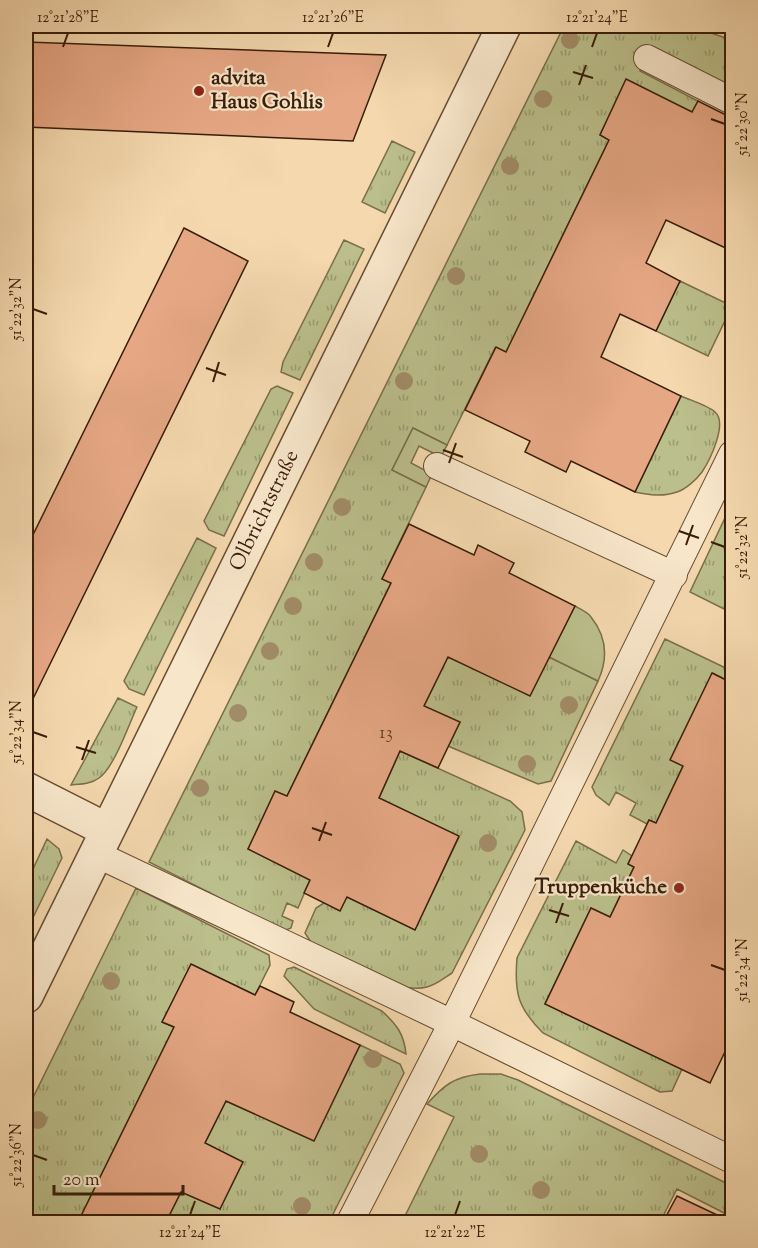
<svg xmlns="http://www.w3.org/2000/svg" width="758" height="1248" font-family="'Sorts Mill Goudy',serif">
	<defs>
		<pattern id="grass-tufts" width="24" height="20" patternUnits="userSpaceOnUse" patternTransform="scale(1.5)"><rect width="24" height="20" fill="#bbbf8b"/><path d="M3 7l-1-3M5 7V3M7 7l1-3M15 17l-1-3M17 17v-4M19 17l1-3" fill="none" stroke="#999b70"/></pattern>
	</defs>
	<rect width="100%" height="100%" fill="#f5d8ae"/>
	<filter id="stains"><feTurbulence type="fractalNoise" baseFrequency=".00333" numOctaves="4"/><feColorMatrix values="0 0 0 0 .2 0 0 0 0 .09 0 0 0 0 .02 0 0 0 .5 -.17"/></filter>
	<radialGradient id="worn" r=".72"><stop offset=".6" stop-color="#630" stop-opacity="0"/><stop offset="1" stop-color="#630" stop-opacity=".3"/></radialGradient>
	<path fill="url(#grass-tufts)" stroke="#7a6e4a" stroke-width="1.5" d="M564,26h126l42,14v47l-81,-40 -11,24 58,30 -6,11 -66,-32 -26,55 9,5 -103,212 -11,-4 -48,97 -34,-17 -21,42 34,17 -44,92 9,4 -104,213 -39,53 62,31 -12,28 -11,-5 -5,13 11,5 -2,7 -5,2 -7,-2 -130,-66z
		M392,141l23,11 -30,61 -23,-11z
		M344,240l20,9 -64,131 -19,-8 2,-10z
		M680,281l52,25 -24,50 -52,-25z
		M277,386l16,7 -69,143 -15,-6 -5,-9 67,-132z
		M681,396c9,4 28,10 34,16 13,11 -5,48 -13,60 -6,8 -16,17 -25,20 -14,5 -28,3 -42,0z
		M732,503v110l-42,-21z
		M197,538l19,10 -72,147 -15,-6 -5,-8z
		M665,639l67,32v12l-19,-10 -30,93 -27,57 -7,-3 -2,4 -17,-9 6,-12 -20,-11 -7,13 -13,-10 -4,-8z
		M448,657l82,38 19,-38 49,24 -47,100 -13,3 -90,-38 12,-24 -36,-16z
		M118,698l19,9c-8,17 -23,61 -38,71 -8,6 -18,6 -28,7z
		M400,751l110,50 12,11 3,18 -73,143c-8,5 -16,12 -25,14 -33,8 -84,-27 -115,-43l-7,-11 11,-25 8,-5 23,-6 68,32 44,-92 -80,-39z
		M47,839l12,10 3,9 -36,74v-48z
		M576,841l40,22 7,-13 9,6 -4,8 6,3 -24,50 -19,-9 -46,96 137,65 -10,22 -12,1 -117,-59c-25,-25 -29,-40 -26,-75z
		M136,888l133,67 1,10 -15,30 -63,-30 -30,57 12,5 -96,195h-52v-110z
		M294,967l88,44c15,14 22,23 24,43l-92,-45 -30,-33 3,-7z
		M360,1045l40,19 4,9 -75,149h-163l15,-30 62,-30 -38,-19 21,-42 87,39z
		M480,1074h21l17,6 214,106v31l-55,-28 -17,33h-258l52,-105 -27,-13c17,-19 27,-27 53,-30z"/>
	<path fill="#bbbf8b" stroke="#7a6e4a" stroke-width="1.5" d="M413,428l34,17 -6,12 -22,-11 -8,17 21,11 -6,13 -34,-17z
		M575,606c5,3 13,6 16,11 16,20 17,42 7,64l-49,-24z"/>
	<path fill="#e6a784" stroke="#381d08" stroke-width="1.5" d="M26,42l360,13 -33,86 -327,-14z
		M626,79l66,33 6,-11 34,17v133l-66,-31 -20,43 34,18 -24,50 -36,-17 -19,43 80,39 -46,96 -64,-31 -5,11 -41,-20 5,-11 -65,-31 31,-63 10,5 103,-212 -9,-5z
		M184,228l64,33 -222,452v-164z
		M409,524l65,31 4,-10 36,18 -5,10 66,33 -45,90 -82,-39 -24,49 36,16 -22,46 -38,-17 -21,47 80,38 -44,94 -68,-33 -7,14 -36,-18 6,-13 -62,-31 27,-58 12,5 104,-213 -9,-4z
		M712,673l20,10v354l-22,46 -165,-79 46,-96 19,9 24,-50 -6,-3 21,-44 7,3 27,-57 -13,-6z
		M191,964l64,31 5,-9 34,16 -4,10 70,33 -46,96 -88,-40 -21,42 38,19 -23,47 -39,-17 -15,30h-88l96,-195 -12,-5z
		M677,1196l55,26h-69z"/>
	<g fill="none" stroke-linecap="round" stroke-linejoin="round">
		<defs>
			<path id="service" d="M647,58l85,43
				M437,466l237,109
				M96,854l356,169 280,137
				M350,1222l102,-199 280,-569"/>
			<path id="minor" d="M26,789l81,41
				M26,996l478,-970"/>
		</defs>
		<use href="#service" stroke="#674c32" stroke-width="28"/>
		<use href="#minor" stroke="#674c32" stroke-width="36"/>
		<use href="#service" stroke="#f8e6ca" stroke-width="26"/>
		<use href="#minor" stroke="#f8e6ca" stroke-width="33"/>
	</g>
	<g fill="#a28c68">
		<circle cx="570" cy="40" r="9"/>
		<circle cx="543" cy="99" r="9"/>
		<circle cx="510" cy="166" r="9"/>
		<circle cx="456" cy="276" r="9"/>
		<circle cx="404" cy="381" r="9"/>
		<circle cx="342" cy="507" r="9"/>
		<circle cx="314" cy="562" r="9"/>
		<circle cx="293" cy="606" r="9"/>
		<circle cx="270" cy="651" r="9"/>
		<circle cx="569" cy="705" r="9"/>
		<circle cx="238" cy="713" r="9"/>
		<circle cx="527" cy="764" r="9"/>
		<circle cx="200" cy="788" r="9"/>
		<circle cx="488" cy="843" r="9"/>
		<circle cx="111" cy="981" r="9"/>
		<circle cx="373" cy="1059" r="9"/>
		<circle cx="38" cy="1120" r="9"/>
		<circle cx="479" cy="1154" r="9"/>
		<circle cx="541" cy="1190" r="9"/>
		<circle cx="302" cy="1206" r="9"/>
	</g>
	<path fill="none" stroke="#381d08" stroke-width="2" d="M63,47l5,-14M328,47l5,-14M592,47l5,-14M573,72l20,6M579,85l7,-20M711,119l14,5M33,309l14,5M206,368l20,7M213,382l6,-20M443,450l20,7M449,463l7,-20M679,531l20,7M711,542l14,5M686,545l7,-20M33,732l14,5M76,747l20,6M82,760l7,-20M312,828l20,7M319,841l7,-19M549,910l20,6M556,923l7,-20M711,965l14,5M33,1155l14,5M190,1215l5,-14M455,1215l5,-14"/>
	<g fill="#8f2418" stroke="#f8e6ca" stroke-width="2">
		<circle cx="199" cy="91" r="6"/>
		<circle cx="679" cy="888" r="6"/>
	</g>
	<g text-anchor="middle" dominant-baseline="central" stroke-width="4.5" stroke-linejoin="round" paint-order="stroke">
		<g font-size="18" fill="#644027">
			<text x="386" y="734">13</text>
		</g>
		<g font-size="21" font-weight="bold" fill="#381d08" stroke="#f8e6ca" text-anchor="start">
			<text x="211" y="79">advita<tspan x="211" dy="24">Haus Gohlis</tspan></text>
			<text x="667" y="888" text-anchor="end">Truppenküche</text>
		</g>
		<g font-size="21" fill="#381d08" stroke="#f8e6ca">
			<text transform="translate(265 511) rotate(-64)">Olbrichtstraße</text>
		</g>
	</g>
	<rect width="758" height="1248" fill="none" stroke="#f5d8ae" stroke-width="66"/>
	<path d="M54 1185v9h129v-9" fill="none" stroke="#381d08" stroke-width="3"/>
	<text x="63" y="1185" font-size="18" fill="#381d08" stroke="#f8e6ca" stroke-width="4.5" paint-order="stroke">20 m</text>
	<rect x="33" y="33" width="692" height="1182" fill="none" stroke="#381d08" stroke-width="2"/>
	<g font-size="15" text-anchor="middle" fill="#381d08">
		<text x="68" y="22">12°21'28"E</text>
		<text x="333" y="22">12°21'26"E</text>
		<text x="597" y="22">12°21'24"E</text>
		<text transform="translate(742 124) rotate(-90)" y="5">51°22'30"N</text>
		<text transform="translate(16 309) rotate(-90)" y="5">51°22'32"N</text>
		<text transform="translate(742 547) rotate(-90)" y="5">51°22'32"N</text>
		<text transform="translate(16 732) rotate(-90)" y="5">51°22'34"N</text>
		<text transform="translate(742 970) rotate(-90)" y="5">51°22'34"N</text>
		<text transform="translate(16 1155) rotate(-90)" y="5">51°22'36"N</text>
		<text x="190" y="1237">12°21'24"E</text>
		<text x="455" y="1237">12°21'22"E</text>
	</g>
	<rect width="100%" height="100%" filter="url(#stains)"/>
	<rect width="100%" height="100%" fill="url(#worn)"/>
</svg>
